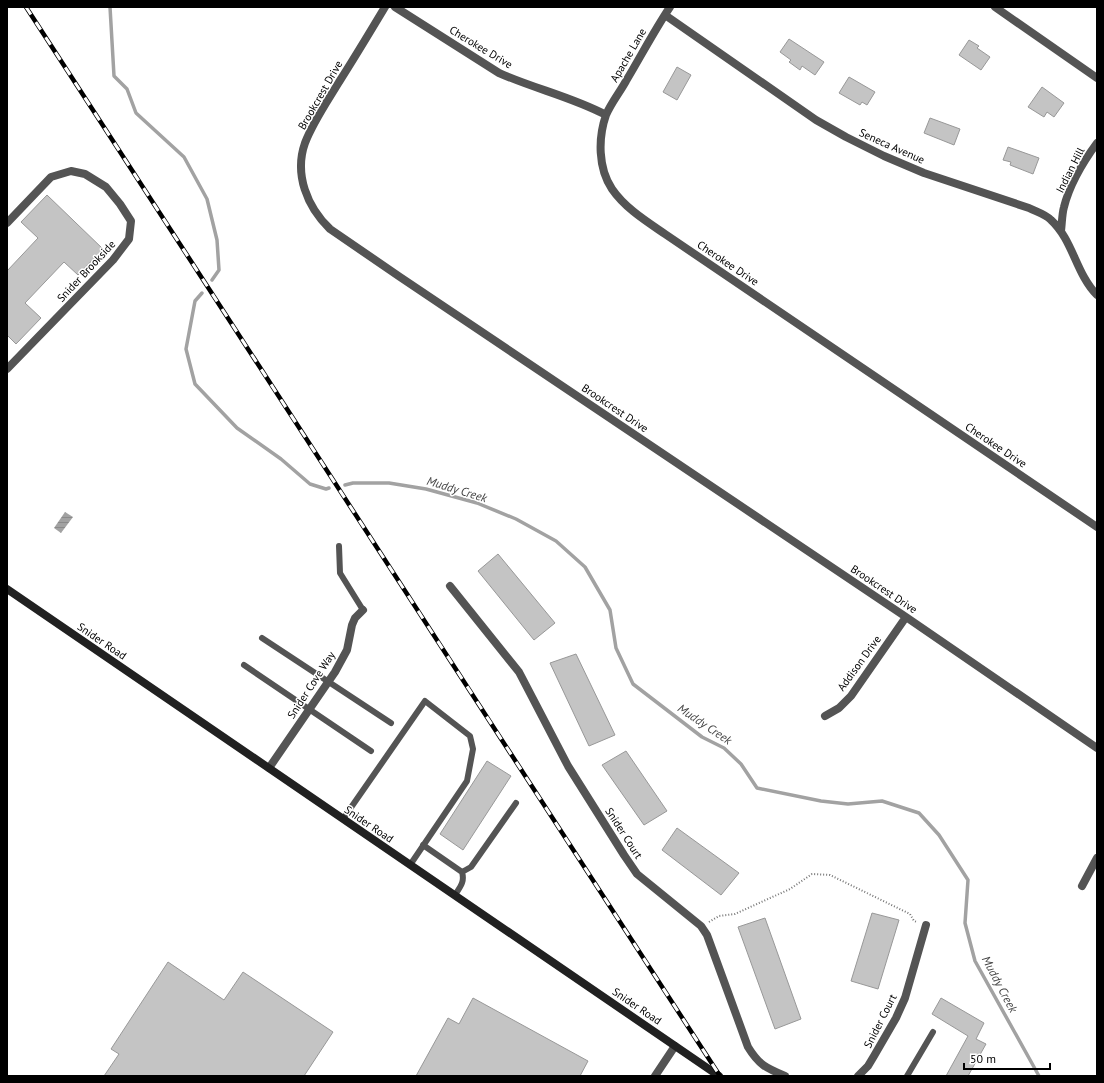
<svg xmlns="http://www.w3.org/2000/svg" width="1104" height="1083" font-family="'PT Sans',sans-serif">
	<defs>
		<pattern id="water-rules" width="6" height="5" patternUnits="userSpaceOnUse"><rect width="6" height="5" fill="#a2a2a2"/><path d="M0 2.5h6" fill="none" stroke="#8a8a8a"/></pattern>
	</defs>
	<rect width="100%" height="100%" fill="#fff"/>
	<path fill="url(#water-rules)" d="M65,512l8,5 -12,16 -7,-5z"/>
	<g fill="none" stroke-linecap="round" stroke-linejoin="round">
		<path stroke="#a2a2a2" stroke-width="3.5" d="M110,7l4,69 13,13 9,24 48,44 23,42 10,41 2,30 -7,10
			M202,293l-7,8 -9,48 9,35 42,44 44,31 29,25 16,5 3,-1
			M345,485l8,-2h36l37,6 51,14 39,16 40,22 29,26 25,43 6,38 17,36 69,53 22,11 17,16 16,24 64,13 27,3 34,-3 37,12 20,22 29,45 -3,43 10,38 64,115"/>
	</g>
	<path fill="#c4c4c4" stroke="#989898" d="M789,39l35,23 -9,13 -13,-9 -2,4 -11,-8 2,-2 -11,-8z
		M969,40l10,6 -2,2 13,9 -9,13 -22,-15z
		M677,67l14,8 -14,25 -14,-8z
		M849,77l26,15 -8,13 -5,-3 -2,3 -21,-12z
		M1042,87l22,16 -10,14 -7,-5 -3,5 -16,-10z
		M930,118l30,11 -6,16 -30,-12z
		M1008,147l31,11 -6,16 -23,-9 1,-3 -8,-2z
		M47,195l56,54 -25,26 -14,-13 -39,41 16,15 -25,26 -9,-9v-64l31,-33 -17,-16z
		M498,554l57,69 -21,17 -56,-69z
		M576,654l39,81 -26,11 -39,-83z
		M626,751l41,60 -23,14 -42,-60z
		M487,761l24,15 -48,74 -23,-16z
		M677,828l62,45 -18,22 -59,-45z
		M872,913l27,7 -21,69 -27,-8z
		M765,918l36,101 -26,10 -37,-102z
		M168,962l56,38 19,-28 90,60 -29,44h-200l15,-22 -8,-5z
		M473,998l115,63 -8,15h-164l32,-58 11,6z
		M941,998l43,25 -8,16 10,5 -18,32h-22l22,-40 -36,-22z"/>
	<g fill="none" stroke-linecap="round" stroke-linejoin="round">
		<path stroke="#767676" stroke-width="2" stroke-dasharray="1 2" stroke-linecap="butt" d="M709,922l10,-6 16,-2 55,-25 22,-15 18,1 80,39 4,7 3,1"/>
		<path stroke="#545454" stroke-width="6" d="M339,546l1,27 23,37
			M262,638l129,85
			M244,665l127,86
			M343,819l82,-118 45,35 3,13 -6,32 -57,84
			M423,845l39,27c3,10 -2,15 -7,23
			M462,872l9,-5 45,-64
			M907,1076l26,-44"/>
		<path stroke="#545454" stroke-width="8" d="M385,7c-15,25 -30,50 -46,75 -12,20 -26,40 -34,61 -11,31 2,64 25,86l70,48 506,340 191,131
			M395,7l104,66c36,16 73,24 107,42
			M670,7c-16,24 -29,49 -44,74 -6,11 -15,22 -20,34 -8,23 -8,53 6,74 13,19 34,32 53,45l432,293
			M995,7l102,71
			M665,15l151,105 30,17 38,19 40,17 105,35c8,4 16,6 22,12 22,20 25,54 46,75
			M7,223l44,-46 20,-6 14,3 21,13 14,17 11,17 -2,18 -16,21 -106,109
			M1061,231c1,-8 1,-17 3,-24 6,-24 19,-45 33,-64
			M450,586l69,86 49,94 56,89 13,19 64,52 6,9 41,112c11,18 18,21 37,29
			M825,716l14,-8 12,-12 55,-79
			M269,768l66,-96 12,-22 5,-25 3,-7 8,-8
			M1082,886l15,-28
			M655,1076l20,-30
			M858,1076l10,-10 6,-10 22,-38 9,-20 21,-73"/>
		<path stroke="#212121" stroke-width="8" d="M7,589l712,487"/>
		<defs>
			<path id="rail" d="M26,7l694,1069"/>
		</defs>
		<use href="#rail" stroke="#000" stroke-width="4.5"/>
		<use href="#rail" stroke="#fff" stroke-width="3" stroke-dasharray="9" stroke-linecap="butt"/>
	</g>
	<g text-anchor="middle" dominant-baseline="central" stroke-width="3" stroke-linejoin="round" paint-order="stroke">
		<g font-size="11" fill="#000" stroke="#fff">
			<text transform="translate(481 47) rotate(31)">Cherokee Drive</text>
			<text transform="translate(628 55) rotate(-60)">Apache Lane</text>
			<text transform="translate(320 95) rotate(-60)">Brookcrest Drive</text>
			<text transform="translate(892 146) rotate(24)">Seneca Avenue</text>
			<text transform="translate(1070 170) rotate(-63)">Indian Hill</text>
			<text transform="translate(728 263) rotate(34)">Cherokee Drive</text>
			<text transform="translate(86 271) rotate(-47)">Snider Brookside</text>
			<text transform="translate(615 408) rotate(34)">Brookcrest Drive</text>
			<text transform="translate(996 445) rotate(34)">Cherokee Drive</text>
			<text transform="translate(884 589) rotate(34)">Brookcrest Drive</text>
			<text transform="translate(102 641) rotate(34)">Snider Road</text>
			<text transform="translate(859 663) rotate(-54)">Addison Drive</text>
			<text transform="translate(311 685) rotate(-57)">Snider Cove Way</text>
			<text transform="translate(369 824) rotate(34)">Snider Road</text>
			<text transform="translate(624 833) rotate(57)">Snider Court</text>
			<text transform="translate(637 1006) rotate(34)">Snider Road</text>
			<text transform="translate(880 1021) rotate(-63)">Snider Court</text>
		</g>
		<g font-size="12" font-style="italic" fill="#434343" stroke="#fff">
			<text transform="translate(457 489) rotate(17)">Muddy Creek</text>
			<text transform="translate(705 724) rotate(34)">Muddy Creek</text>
			<text transform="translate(1000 984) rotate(62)">Muddy Creek</text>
		</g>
	</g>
	<rect width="1104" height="1083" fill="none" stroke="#000000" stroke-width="16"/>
	<path d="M964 1063v6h86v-6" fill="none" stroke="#000000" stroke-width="2"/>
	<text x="970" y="1063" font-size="12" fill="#000000" stroke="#ffffff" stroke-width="3" paint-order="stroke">50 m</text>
</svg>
